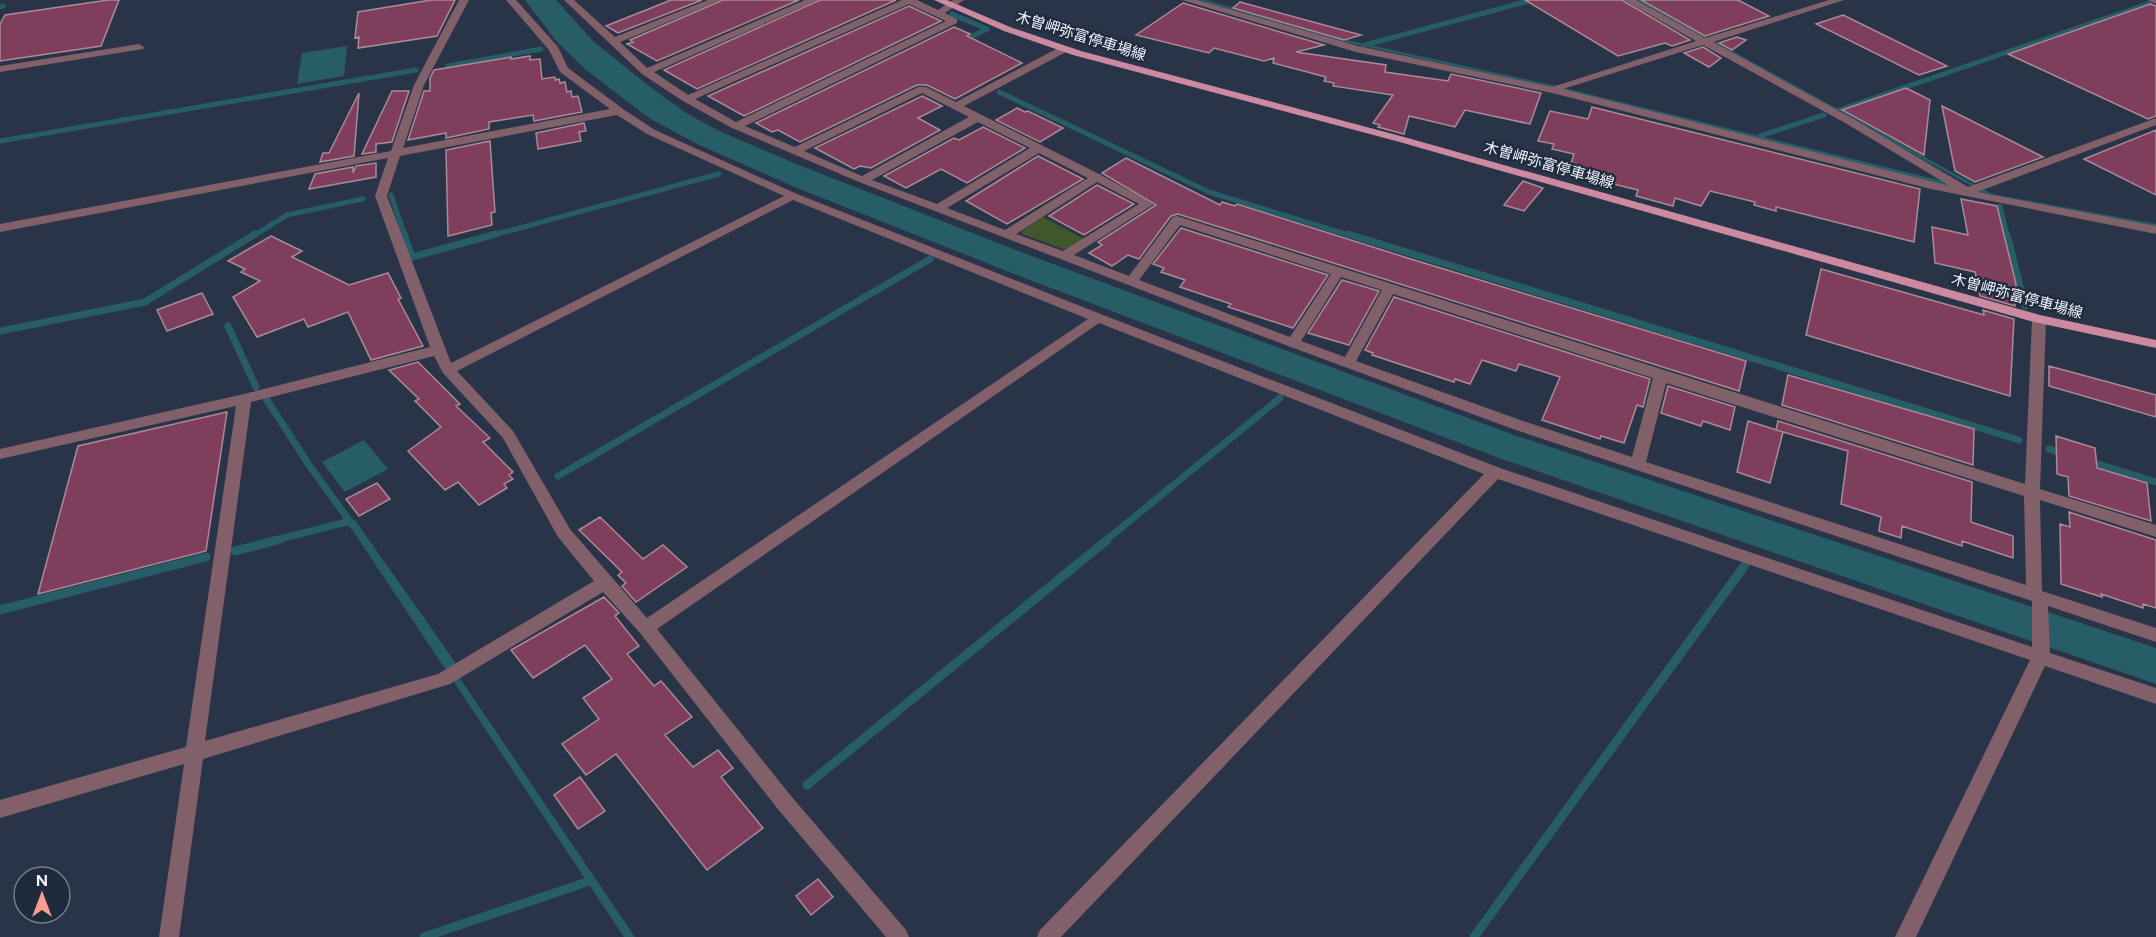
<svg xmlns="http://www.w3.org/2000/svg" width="2156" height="937" font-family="Figtree,'Noto Sans JP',sans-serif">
	<rect width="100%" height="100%" fill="#2a3448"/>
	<path fill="#41562a" d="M1043,217l41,22 -15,9 -6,1 -41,-15v-3z"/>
	<path fill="#265d66" d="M525,0h31l37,41 56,45 39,28 31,17 75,32 219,86 501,186 642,213v36l-657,-226 -477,-181 -225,-89 -100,-44 -48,-26 -64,-49 -28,-27z
		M1197,0h9l123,36 223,49 415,102h6l-337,-187h4l352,194 164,30v4l-163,-31 -426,-106 -240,-53z
		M347,46l-3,30 -47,8 5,-31z
		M364,440l24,29 -43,23 -23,-30z
		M355,520l100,142 6,18 174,257h-11l-277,-415z"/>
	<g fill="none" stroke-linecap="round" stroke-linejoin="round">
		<path stroke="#265d66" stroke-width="5" d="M0,7l3,-1
			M952,14l35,15 -24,12
			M1365,45l167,-45
			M448,66l93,-17
			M999,92l210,100 143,44
			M1839,110l311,-107
			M1760,136l64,-21
			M0,141l416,-71
			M391,195l14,41
			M2000,206l7,30
			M253,236l34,-21 76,-16
			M490,236l229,-62"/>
		<path stroke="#265d66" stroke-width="7" d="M404,234l8,23 84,-23
			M1348,234l671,206
			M2007,234l18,72
			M228,326l28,61
			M0,331l145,-29 110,-68
			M267,400l42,65 45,62
			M2049,449l16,5
			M2088,461l68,21
			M558,476l372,-217
			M272,541l78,-20
			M1105,541l175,-143"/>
		<path stroke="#265d66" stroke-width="9" d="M235,551l43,-11
			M0,610l206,-53
			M807,785l300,-245
			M424,937l163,-55
			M1474,937l271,-372"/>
	</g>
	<path fill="#803e5d" stroke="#a98b97" stroke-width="1.5" d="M108,0h11l-18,46 -101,15v-37l5,-9z
		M431,0h24l-18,36 -79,12 1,-11 -4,1 3,-26z
		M671,0h31l-84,33 -12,-7z
		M723,0h76l-142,61 -30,-17 6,-2 -3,-2z
		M820,0h76l-199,89 -33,-19z
		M1525,0h97l68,40 -18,6 -7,-3 -47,13z
		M1641,0h97l31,16 -64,20z
		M1240,2l121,33 -17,5 -111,-32z
		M1183,3l141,42 -28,7 90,13 -1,7 63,9 3,-7 90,19 -11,31 -65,-14 -10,17 -46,-11 -5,18 -26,-7 2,-2 -7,-2 20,-28 -60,-9 1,-3 -10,-2 2,-4 -53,-14 1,-5 -10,3 -50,-13 -5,5 -73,-18z
		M2150,4l6,2v110l-8,3 -140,-65z
		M909,6l32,15 -197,95 -36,-20z
		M1843,15l104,51 -28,9 -103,-51z
		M954,27l16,7 -3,2 55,27 -67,36 -28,-14h-10l-117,57 -22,-12 -6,2 -16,-9z
		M1737,37l9,3 -14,10 -13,-7z
		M1703,47l18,11 -12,9 -25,-14z
		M530,56v4l10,-1 2,20 13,-2v3l4,-1 1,4 5,-1 2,10 4,-1 1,6 6,-1 4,16 -48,9 -1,-6 -44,7v7l-43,9v-5l-38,7 16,-49h6v-13l4,-8 77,-13v2z
		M1906,88l24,12 -6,55 -82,-45z
		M392,91h17l-17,51 -16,2v8l-14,2z
		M359,93l-5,63 -34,6 3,-9h6z
		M922,96l20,10 -24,12 22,12 -69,38 -11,-2 -6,3 -39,-21z
		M1942,106l101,51 -68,25 -20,-11z
		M1592,107l328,82 -6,53 -138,-35v4l-22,-6 1,-3 -45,-11 -9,15 -26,-8 -2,8 -37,-10 2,-6 -70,-17 6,-19 -22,-5 2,-5 -16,-3 12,-30 38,8z
		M1017,108l8,4 3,-1 35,17 -23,14 -44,-22z
		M584,123l2,8 -7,1 2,9 -43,8 -2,-16z
		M983,127l42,21 -58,35 -26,-14 -35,19 -22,-12 70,-38 5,2z
		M2156,130v65l-72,-36z
		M490,141l5,71 -4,1 1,12 -44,11 -2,-86z
		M1038,156l45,23 -76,45 -41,-23z
		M1126,158l94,47 2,-3 13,4 2,-2 177,56 332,101 -7,30 -561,-177 -7,2 -32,43 -11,-4 -16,11 -23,-13 13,-8 -4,-3 58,-37 -54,-32z
		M376,163v14l-67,12 6,-15 38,-7v6l3,-7z
		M1523,181l20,7 -19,23 -20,-6z
		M1097,185l37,19 -50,31 -35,-19z
		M1961,199l36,7 19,78 -1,22 -35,-10 -5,-24 -40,-9 -3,-36 36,8z
		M1181,228l147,47 -35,53 -65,-21 3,-3 -51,-17 5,-7 -24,-8 3,-4 -11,-4z
		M271,236l31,15 -10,6 57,28 39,-12 13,25 -3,1 25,47 -52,14 -23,-48 -40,15 -4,-8 -47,18 -24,-40 27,-16 -19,-9 4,-3 -17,-8z
		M1821,269l163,46 -1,-5 31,9 -4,77 -204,-61z
		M1342,280l37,11 -30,54 -41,-12z
		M202,293l11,21 -46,17 -10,-21z
		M1394,297l256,82 -7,28 -6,-2 -13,38 -23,-7 -1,3 -58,-19 18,-43 -41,-13 -3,7 -34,-11 -12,24 -15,-5 -1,3 -82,-27 1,-2 -8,-3z
		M418,362l42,42 -4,2 34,32 -7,4 30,30 -4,3 4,4 -9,5 3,4 -28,17 -21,-23 -13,8 -37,-39 33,-24 -26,-26 4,-2 -30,-29z
		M2049,366l107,29v22l-107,-31z
		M1788,375l186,54 -1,36 -191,-60z
		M1668,386l67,21 -5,23 -27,-9 -2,5 -40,-13z
		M227,412l-21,139 -168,43 40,-148z
		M1748,421l35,11 -13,51 -33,-11z
		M1778,421l194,61 -1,40 42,14v22l-51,-17v5l-60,-20 -1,12 -22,-7 2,-14 -40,-13 7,-53 -72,-21z
		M2056,436l39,12 2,20 50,15 4,38 -82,-25 -1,-19 -11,-3z
		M377,483l13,16 -31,17 -13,-17z
		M2069,512l87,28v68l-13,-4v4l-42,-14 1,3 -41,-13 -1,-60 10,3z
		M600,517l43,42 20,-14 24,22 -51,35 -14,-16 4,-3 -8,-8 4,-3 -43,-42z
		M604,597l15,16 -4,3 24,30 -12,8 27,32 7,-5 31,36 -27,18 28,32 25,-17 15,18 -12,9 42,51 -56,42 -91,-116 -30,21 -24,-31 37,-25 -16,-21 29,-19 -27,-34 -52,33 -22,-28z
		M580,777l25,34 -27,18 -24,-34z
		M818,879l15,18 -22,18 -15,-19z"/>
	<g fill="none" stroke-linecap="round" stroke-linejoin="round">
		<path fill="#81606a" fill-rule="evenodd" d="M459,0h10l-45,85 -21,63 207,-39 -50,-37 -11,-22 -43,-50h10l42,47 10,21 55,41 32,21 142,64 306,121 397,153 532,179v-46l-519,-172 -225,-83 -429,-164 -127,-54 -49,-27 -41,-27 -78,-74h10l41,37 93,-37h13l-101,42 27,26 158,-68h13l-164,72 34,23 214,-95h15l21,10 15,-10h11l-19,13 12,6v4l-212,103 50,21 123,-60h8l30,15 104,-55h8v4l-104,55 137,69 53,29 -80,51 55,21 44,-59 4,-1 848,268 7,-165 7,-4 5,1 2,3 -6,170 116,36v12l-116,-37 2,91 114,37v14l-108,-36 2,47 106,35v16l-111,-38 -129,271h-21l135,-277 -532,-181 -437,458h-24l3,-7 444,-456 -385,-151 -442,306 134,167 115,134 3,7h-23l-109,-129 -137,-175 -37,-41 -153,92 -247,75 -24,178h-20l25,-173 -184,54v-18l186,-53 50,-341 -236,53v-10l244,-55 186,-47 -55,-151 13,-38 -388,74v-8l391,-73 23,-66zM909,4l37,17 -210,101 -41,-23zM922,93l47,24 -107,59 -58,-25zM617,115l30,19 137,62 -333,167 -64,-167 13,-40zM978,122l52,26 -93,56 -65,-24zM1039,153l49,25 -83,52 -58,-22zM1097,182l42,22 -76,47 -47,-17zM793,200l295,119 -441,299 -77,-89 -57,-98 -56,-60zM1180,225l151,49 -41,63 -151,-57zM1341,277l41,13 -37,67 -44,-16zM1393,294l260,84 -21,79 -109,-36 -167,-60zM434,356l9,17 60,65 55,99 36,44 -156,93 -233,67 46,-339zM1666,383l358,113 2,89 -380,-123z
			M1182,0h15l161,46 194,41 144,-46 -72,-41h12l69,38 124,-38h15l-131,42 142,78 113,67 188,-69v7l-179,67 179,34v8l-225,-45 -379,-96 -196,-41zM1703,45l144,79 103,62 -387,-97z
			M2148,0h8v4z
			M139,44l5,3 -1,2 -143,23v-6z"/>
		<path fill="#cc8aa0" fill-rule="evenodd" d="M934,0h13l63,27 71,24 323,86 636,178 116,25v8l-122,-26 -638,-181 -323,-86 -69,-24z"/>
	</g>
	<g text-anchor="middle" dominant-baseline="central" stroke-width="4.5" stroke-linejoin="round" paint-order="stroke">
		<g font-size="15" fill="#f0f4fd" stroke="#202a3d">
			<text transform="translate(1081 36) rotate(17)">木曽岬弥富停車場線</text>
			<text transform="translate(1549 165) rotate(16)">木曽岬弥富停車場線</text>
			<text transform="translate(2017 296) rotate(15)">木曽岬弥富停車場線</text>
		</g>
	</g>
	<g transform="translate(42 895)"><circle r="28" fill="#202a3d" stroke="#737b8a" stroke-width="1.5"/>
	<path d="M0-4.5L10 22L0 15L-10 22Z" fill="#f59c93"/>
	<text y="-9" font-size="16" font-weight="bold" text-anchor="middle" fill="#f0f4fd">N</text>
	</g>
</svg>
